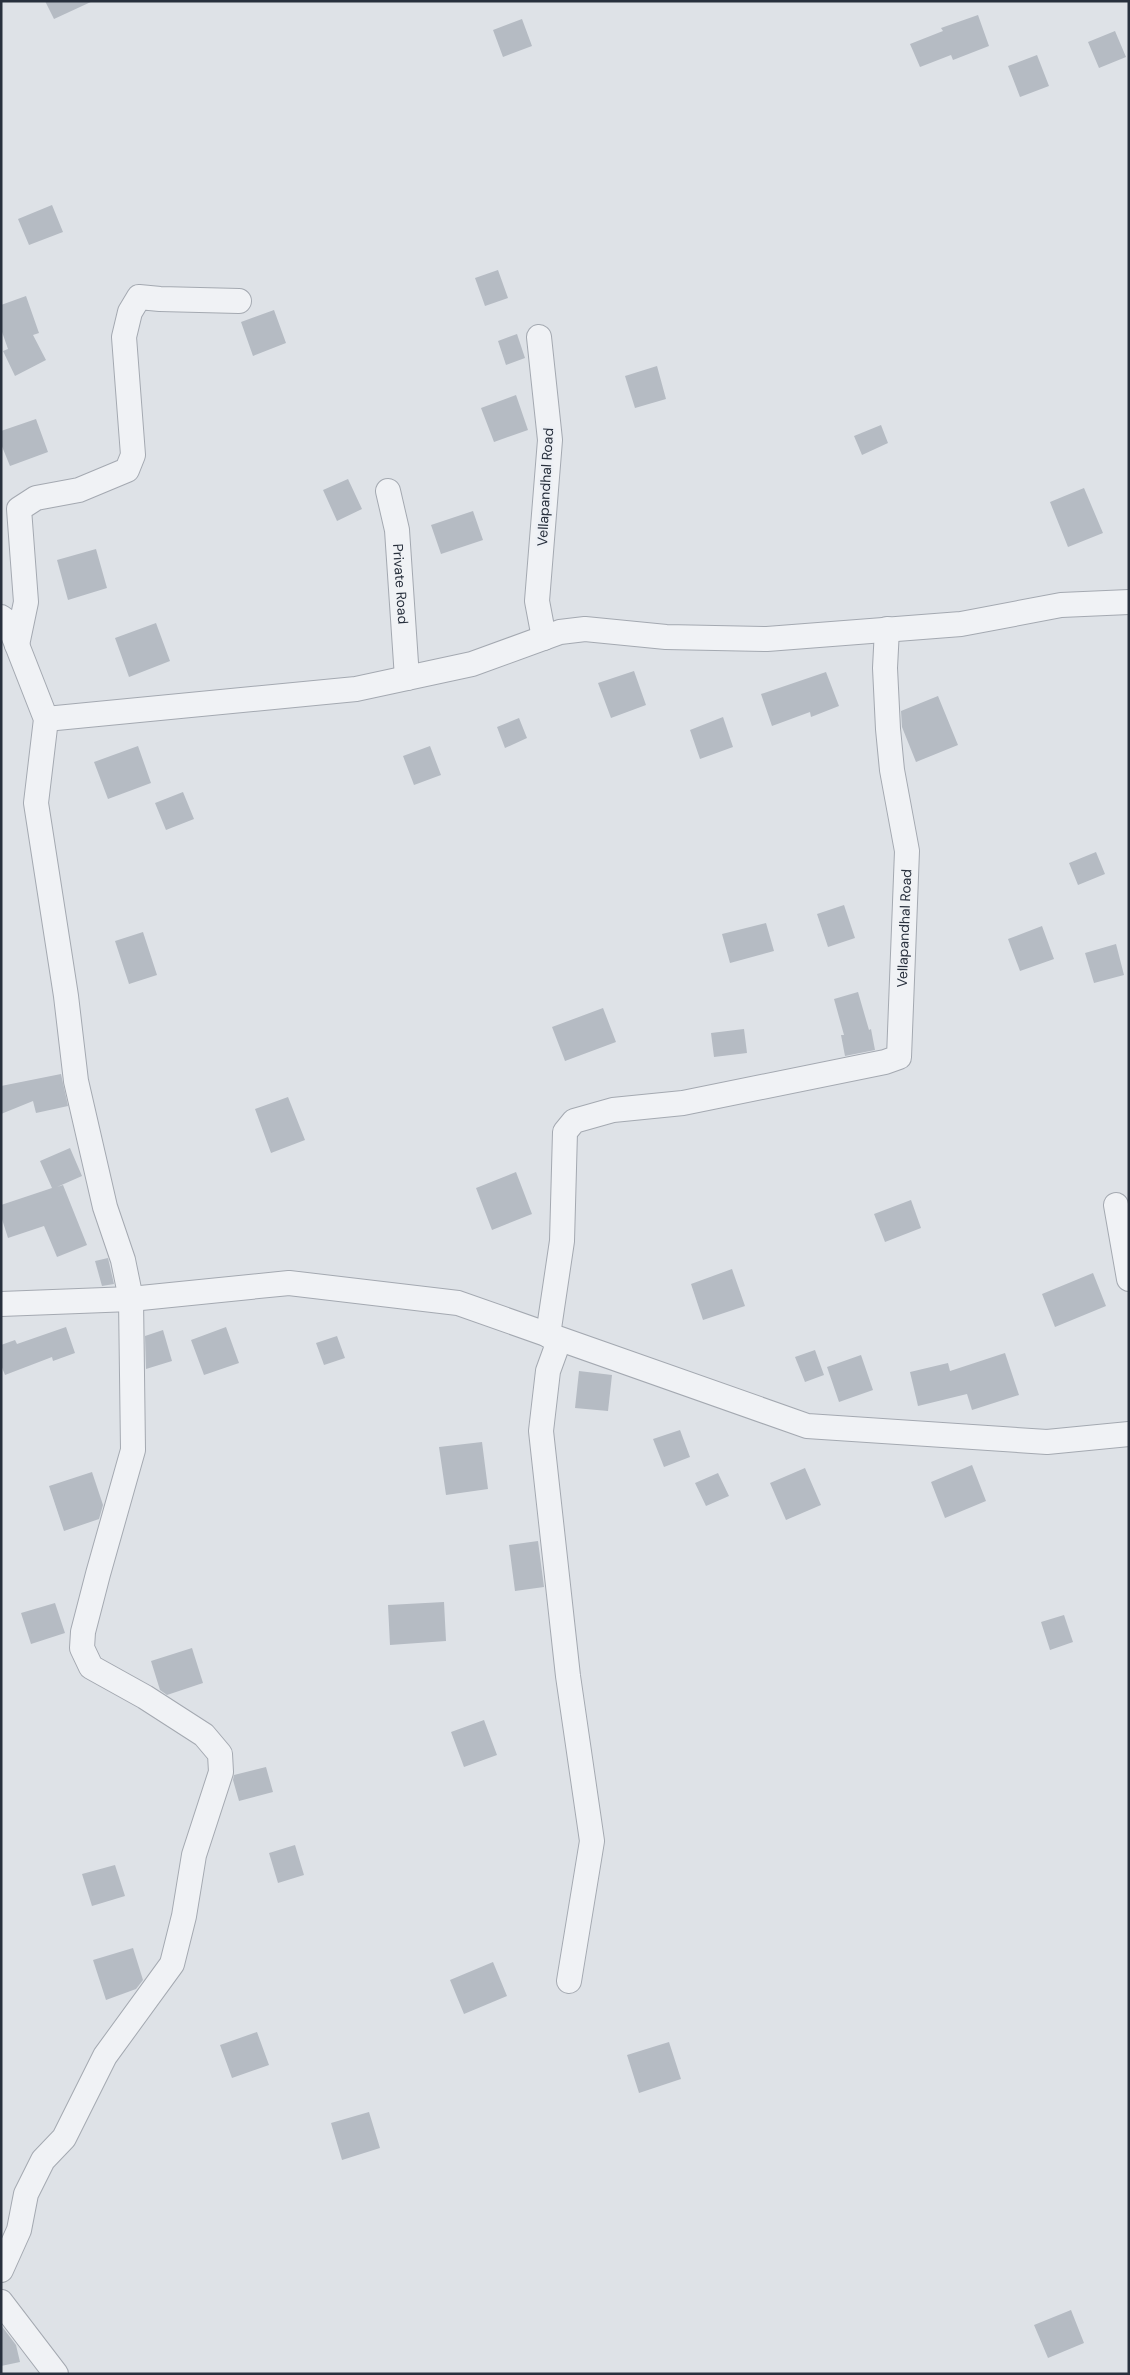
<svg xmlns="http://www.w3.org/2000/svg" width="1130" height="2375" font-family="'DM Sans',sans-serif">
	<rect width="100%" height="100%" fill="#dee2e7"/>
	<path fill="#b5bbc3" d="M45,1h48l-39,18z
		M978,15l11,31 -36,14 -2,-5 -31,12 -10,-23 33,-13 -2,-3z
		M522,19l10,27 -29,11 -10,-27z
		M1115,31l11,26 -27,11 -11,-26z
		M1037,55l12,31 -29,11 -12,-31z
		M52,205l11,27 -34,13 -11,-26z
		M498,270l10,28 -23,8 -10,-28z
		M26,296l13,37 -6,2 13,25 -31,16 -12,-25 5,-2 -7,-20v-24z
		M274,310l12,33 -33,13 -12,-34z
		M517,334l8,24 -19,7 -8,-24z
		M657,366l9,33 -31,9 -10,-32z
		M516,395l12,35 -34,12 -13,-34z
		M36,419l12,33 -38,14 -9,-22v-13z
		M881,425l7,18 -26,12 -8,-19z
		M348,479l14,30 -25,12 -14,-31z
		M1084,488l19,45 -35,14 -18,-45z
		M473,511l10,29 -42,14 -10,-29z
		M96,549l11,39 -39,12 -11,-40z
		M156,623l14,38 -41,16 -14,-39z
		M634,671l12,34 -35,13 -13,-35z
		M826,672l13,34 -28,11 -1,-5 -38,14 -11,-32z
		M938,696l20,49 -42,17 -14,-35 -1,-16z
		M723,717l10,30 -33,12 -10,-29z
		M519,718l8,20 -22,10 -8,-21z
		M138,746l13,37 -43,16 -14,-37z
		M430,746l11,29 -27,10 -11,-29z
		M183,792l11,27 -28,11 -11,-27z
		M1096,852l9,22 -27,11 -9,-22z
		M844,905l11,33 -27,9 -11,-33z
		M766,923l8,28 -44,12 -8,-29z
		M1042,926l12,33 -34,12 -12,-32z
		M143,932l14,43 -28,9 -14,-43z
		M1116,944l8,31 -30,8 -9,-30z
		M858,992l11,38 2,-1 4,21 -30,6 -4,-21h3l-10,-36z
		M603,1008l13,34 -51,19 -13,-34z
		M744,1029l3,24 -33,4 -3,-24z
		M61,1074l7,32 -32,7 -3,-12 -32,13v-28z
		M288,1097l17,43 -34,13 -16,-44z
		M70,1148l12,28 -25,11 6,-2 24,60 -30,12 -13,-31 -36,12 -7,-22v-11l51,-17 -12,-27z
		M516,1172l16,42 -40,16 -16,-42z
		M911,1200l10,28 -36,14 -11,-28z
		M108,1258l6,26 -12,2 -7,-25z
		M732,1269l13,37 -42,14 -12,-36z
		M1093,1273l13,33 -51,21 -13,-33z
		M66,1327l9,26 -22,8 -1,-4 -47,18 -4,-10v-20l14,-5 2,4z
		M226,1327l13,36 -35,12 -13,-35z
		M163,1330l9,31 -26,8 -1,-33z
		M337,1336l8,22 -21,7 -8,-22z
		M815,1350l9,25 -19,7 -10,-25z
		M1005,1353l14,42 -47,15 -5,-16 -49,12 -8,-34 38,-9 2,8z
		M861,1355l12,35 -34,12 -12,-35z
		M579,1371l33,4 -4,36 -33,-3z
		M680,1430l10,27 -26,10 -11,-28z
		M482,1442l6,47 -42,6 -7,-48z
		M972,1465l14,36 -41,17 -14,-36z
		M805,1468l16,37 -35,15 -16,-37z
		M92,1472l11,33 -4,14 -35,12 -15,-45z
		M718,1473l11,23 -23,10 -11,-23z
		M538,1541l6,46 -29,4 -6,-46z
		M444,1602l2,39 -56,4 -2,-40z
		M55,1603l10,30 -34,11 -10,-31z
		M1064,1615l9,27 -23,8 -9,-28z
		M192,1648l11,35 -36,12 -7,-5 -9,-29z
		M484,1720l13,35 -33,12 -13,-35z
		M266,1767l7,25 -34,9 -6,-21 1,-5z
		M295,1845l9,30 -26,8 -9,-30z
		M115,1865l10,31 -33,10 -10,-32z
		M133,1948l10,32 -7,9 -30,11 -13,-40z
		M493,1962l14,34 -43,18 -14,-34z
		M257,2032l12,33 -37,13 -12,-33z
		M669,2042l12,37 -42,14 -12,-38z
		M369,2112l11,36 -38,12 -11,-37z
		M1071,2310l13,33 -36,15 -14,-33z
		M1,2325l15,20 4,17 -19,4z"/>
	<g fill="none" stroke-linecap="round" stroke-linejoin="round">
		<defs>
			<g id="street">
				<path d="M539,337l11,103 -13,161 7,37"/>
				<path id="s1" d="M388,491l9,39 10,148"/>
				<path d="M1,617l7,5 38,97 -10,84 30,193 10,85 29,126 18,53 8,39 2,151 -35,124 -15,58 -1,16 9,19 54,30 59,38 16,19 1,18 -27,83 -10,61 -12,48 -67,92 -41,82 -21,22 -17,34 -7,36 -18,40"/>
				<path d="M17,645l9,-43 -7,-93 17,-11 43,-8 48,-20 6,-15 -9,-118 6,-25 9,-15 21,2 79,2"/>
				<path d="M46,719l310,-30 116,-25 88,-32 25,-3 81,8 101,2 194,-15 100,-19 68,-3"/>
				<path d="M1116,1205l13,74"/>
				<path d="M1,1304l130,-5 158,-16 169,20 349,123 240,16 82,-8"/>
				<path id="s2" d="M548,1335l14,-94 3,-109 9,-11 39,-11 70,-7 202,-41 14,-5 8,-206 -15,-81 -4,-41 -3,-61 2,-39"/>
				<path d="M555,1339l1,10 -8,22 -7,60 27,245 24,165 -23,140"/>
				<path d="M1,2302l55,72"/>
			</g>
		</defs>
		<use href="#street" stroke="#a4a9b1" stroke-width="26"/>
		<use href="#street" stroke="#f0f2f5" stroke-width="24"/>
	</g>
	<g text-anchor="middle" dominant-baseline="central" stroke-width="5" stroke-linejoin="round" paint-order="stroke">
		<g font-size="14" fill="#28303d" stroke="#edf0f5">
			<text transform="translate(545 487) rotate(-87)">Vellapandhal Road</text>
			<text stroke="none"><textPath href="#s1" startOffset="94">Private Road</textPath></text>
			<text stroke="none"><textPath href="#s2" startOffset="679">Vellapandhal Road</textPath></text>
		</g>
	</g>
	<rect width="1130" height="2375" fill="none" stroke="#28303d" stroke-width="5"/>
</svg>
